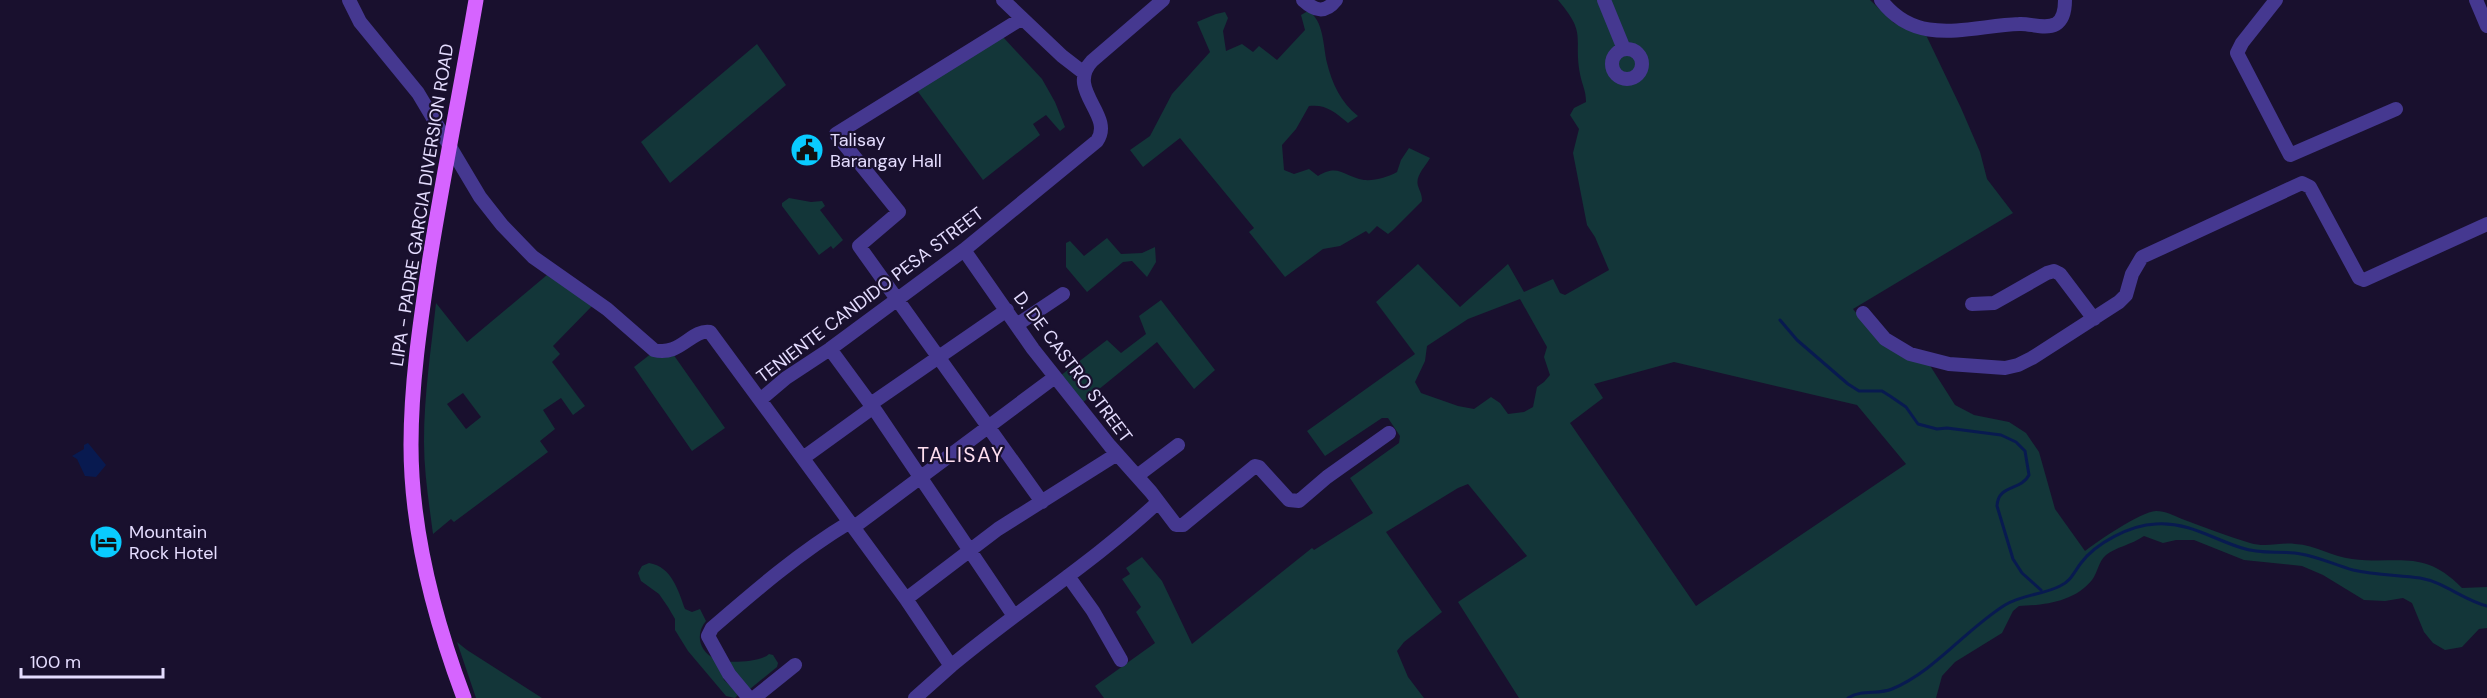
<svg xmlns="http://www.w3.org/2000/svg" width="2487" height="698" font-family="'DM Sans',sans-serif">
	<rect width="100%" height="100%" fill="#19102e"/>
	<path fill="#133639" fill-rule="evenodd" d="M1558,0h312l24,23 32,12 35,73 19,44 7,27 26,34 -160,96 13,16 63,39 26,41 19,10 35,7 17,11 13,19 16,57 30,42c13,-10 55,-39 71,-40 10,0 16,4 26,8 22,8 45,17 68,24 16,5 30,-1 45,1 21,1 38,13 57,15 47,6 71,-11 110,29l25,-1v41l-8,1 -17,18 -17,3 -12,-7 -9,-11 -12,-29 -9,-5 -18,3 -21,-1 -41,-25 -21,-9 -58,-6 -50,-20h-18l-13,3 -19,-7c-13,9 -28,11 -38,19 -8,7 -8,17 -14,25 -18,22 -47,25 -73,26l-6,5 -11,22 -47,29 -13,14 -6,22h-417l-61,-96 69,-46 -59,-72 -10,4 -72,44 56,80 -38,30 -7,9 11,26 16,21h-320l-9,-12 60,-43 -19,-31 5,-5 -19,-28 8,-5 -4,-6 16,-11 20,24 30,63 120,-96 2,2 59,-37 -23,-35 49,-35 1,-7 -12,-18h-6l-57,38 -18,-25 108,-77 -39,-52 42,-38 42,43 48,-43 16,28 29,-13 7,14 5,2 44,-25 -14,-33 -8,-12 -14,-72 6,-24 -9,-14 4,-7 12,-6c0,-12 -4,-17 -6,-28 -7,-37 8,-39 -22,-74zM1520,299l27,48 -3,10 6,18 -6,7 -7,5 -4,20 -9,5 -16,2 -8,-11 -9,-6 -17,12 -16,-3 -37,-13 -6,-11 10,-21 2,-15 41,-27zM1674,362l183,43 49,59 -210,142 -126,-183 33,-25 -9,-14z
		M1308,11c16,9 15,35 19,52 5,20 14,40 31,53l-10,7c-13,-11 -22,-19 -39,-17l-13,23 -14,16 2,25 10,4 15,-5 9,7c21,-13 26,1 46,4 11,1 24,-3 33,-8l4,-12 8,-12 21,10c-5,9 -15,18 -12,28 2,6 4,8 4,15l-29,29 -5,4 -11,-8 -8,8 -3,-3 -26,15 -17,3 -38,28 -36,-45 5,-4 -74,-90 -37,29 -13,-17 20,-14 22,-42 38,-42 -13,-30 19,-8 9,-2 3,6 -5,13 3,20 16,-7 11,8 6,-6 18,14 28,-30 -4,-15z
		M1003,37l39,42 13,23 10,25 -5,4 -14,-16 -13,9 7,11 -57,45 -67,-91z
		M757,44l29,41 -116,98 -29,-41z
		M789,198l22,4 11,-1 3,5 -5,4 23,30 -10,9 -2,-3 -12,9 -37,-49v-3z
		M1107,238l14,16 21,-1 13,-6 1,15 -9,15 -15,-16 -9,1 -36,30 -21,-25v-24l4,-2 14,15z
		M547,275l46,30 -40,41 7,8 -8,8 33,44 -12,9 -12,-17 -18,12 12,19 -15,12 8,11 -94,70 -3,-3 -18,15c-4,-31 -9,-61 -9,-92 0,-47 7,-92 12,-139l31,39zM463,393l18,24 -15,12 -19,-25z
		M1161,300l54,70 -21,19 -37,-47 -75,61 -22,-27 47,-36 14,13 25,-19 -7,-18z
		M652,353l21,1 52,74 -33,23 -58,-84z
		M649,563c23,4 29,27 36,46l7,3 8,-3 6,12c-11,13 -7,30 9,38 9,5 47,3 54,-5l4,1 5,8 -1,4 -27,22 -29,-17 3,8 15,14 -4,4 -9,-2 -38,-45 -13,-21v-11l-7,-12 -9,-13 -18,-13 -3,-8 4,-7z
		M457,642l10,8 75,48h-66z"/>
	<path fill="#081a50" d="M88,443l18,22 -10,12 -11,-1 -8,-17 -5,-3 12,-7v-4z"/>
	<g fill="none" stroke-linecap="round" stroke-linejoin="round">
		<path stroke="#081a50" stroke-width="3" d="M1780,320l17,20 51,44 11,7h23l8,5 16,11 12,17 19,5 10,-1 54,7 15,7 9,9 4,24c-8,16 -31,9 -32,31l16,53 9,14 19,17
			M1848,698c14,-9 30,-3 44,-9 43,-18 73,-59 113,-84 18,-11 38,-10 55,-19 11,-5 14,-14 21,-23 15,-20 49,-38 75,-39 34,-2 56,15 86,24 20,7 39,2 59,6 18,3 34,11 52,16 22,5 45,5 67,8 24,4 43,22 67,28"/>
		<path stroke="#453890" stroke-width="14" d="M349,0l11,22 58,71 62,104 22,28 31,32 74,52 47,41c26,7 37,-21 56,-18l50,68
			M1003,0l59,56 22,17
			M1303,0c12,11 22,14 33,0
			M1604,0l20,49
			M1881,0c36,48 88,26 138,24 11,-1 26,6 37,0 8,-5 9,-15 9,-24
			M2276,0l-34,43 -5,10 53,102 106,-46
			M2476,0l11,26
			M1021,19l-185,115 63,78 -40,34 183,256
			M1612 64a15 15 0 1 1 30 0a15 15 0 1 1-30 0Z
			M964,250l69,99 77,97 41,46 25,33h7l72,-59 4,1 30,33 10,1 28,-24 62,-44
			M1972,304l22,-1 53,-30 7,-2 6,3 34,45
			M1863,313l22,26 25,15 39,10 56,4 13,-3 14,-7 87,-56 7,-7 6,-21 10,-17 160,-74 8,4 49,91 5,2 123,-56
			M1018,324l45,-30
			M830,349l47,64 137,203
			M803,458l65,-47 7,-10 132,-91
			M1137,476l41,-31
			M854,527l201,-150
			M1068,576l25,35 28,49
			M906,599l92,-70 119,-75
			M951,666c68,-57 143,-104 207,-164
			M749,698l-20,-24 -21,-38 4,-8c44,-38 88,-76 138,-106
			M754,698l41,-33
			M915,698l36,-32 -45,-67 -146,-199 26,-22 44,-29 134,-99 133,-109c18,-26 -32,-51 -5,-80l71,-61"/>
		<path stroke="#d664ff" stroke-width="15" d="M464,698c-30,-80 -53,-167 -53,-253 0,-60 9,-121 18,-181 14,-88 32,-176 47,-264"/>
	</g>
	<defs>
		<symbol id="civic-disc" viewBox="-11 -11 22 22"><circle r="9.5" fill="#09cbff" stroke="#19102e"/><path d="M-.6-6.5H3V-4.5H.6V-3L4-1V1h2V6H-6V1h2V-1L-.6-3ZM-1.2 2.5V6h2.4V2.5Z" fill="#111"/></symbol>
		<symbol id="hotel-disc" viewBox="-11 -11 22 22"><circle r="9.5" fill="#09cbff" stroke="#19102e"/><path d="M-6-4.5h1.5V1H6V5H4.5V3h-9V5H-6ZM-4 0a1.8 1.8 0 1 1 3.6 0ZM.5 0V-2.5h3Q6-2.5 6 0Z" fill="#111"/></symbol>
	</defs>
	<g fill-rule="evenodd">
		<use href="#civic-disc" x="788" y="131" width="38" height="38"/>
		<use href="#hotel-disc" x="87" y="523" width="38" height="38"/>
	</g>
	<g text-anchor="middle" dominant-baseline="central" stroke-width="4.5" stroke-linejoin="round" paint-order="stroke">
		<g font-size="18" fill="#e5ddff" stroke="#19102e" text-anchor="start">
			<text x="830" y="140">Talisay<tspan x="830" dy="21">Barangay Hall</tspan></text>
			<text x="129" y="532">Mountain<tspan x="129" dy="21">Rock Hotel</tspan></text>
		</g>
		<g font-size="18" fill="#e5ddff" stroke="#19102e">
			<text transform="translate(422 205) rotate(-81)">LIPA - PADRE GARCIA DIVERSION ROAD</text>
			<text transform="translate(870 295) rotate(-37)">TENIENTE CANDIDO PESA STREET</text>
			<text transform="translate(1073 367) rotate(53)">D. DE CASTRO STREET</text>
		</g>
		<g font-size="21" letter-spacing="1.5" fill="#ffdff0" stroke="#19102e">
			<text x="961" y="455">TALISAY</text>
		</g>
	</g>
	<path d="M21 668v9h142v-9" fill="none" stroke="#e5ddff" stroke-width="3"/>
	<text x="30" y="668" font-size="18" fill="#e5ddff" stroke="#19102e" stroke-width="4.5" paint-order="stroke">100 m</text>
</svg>
